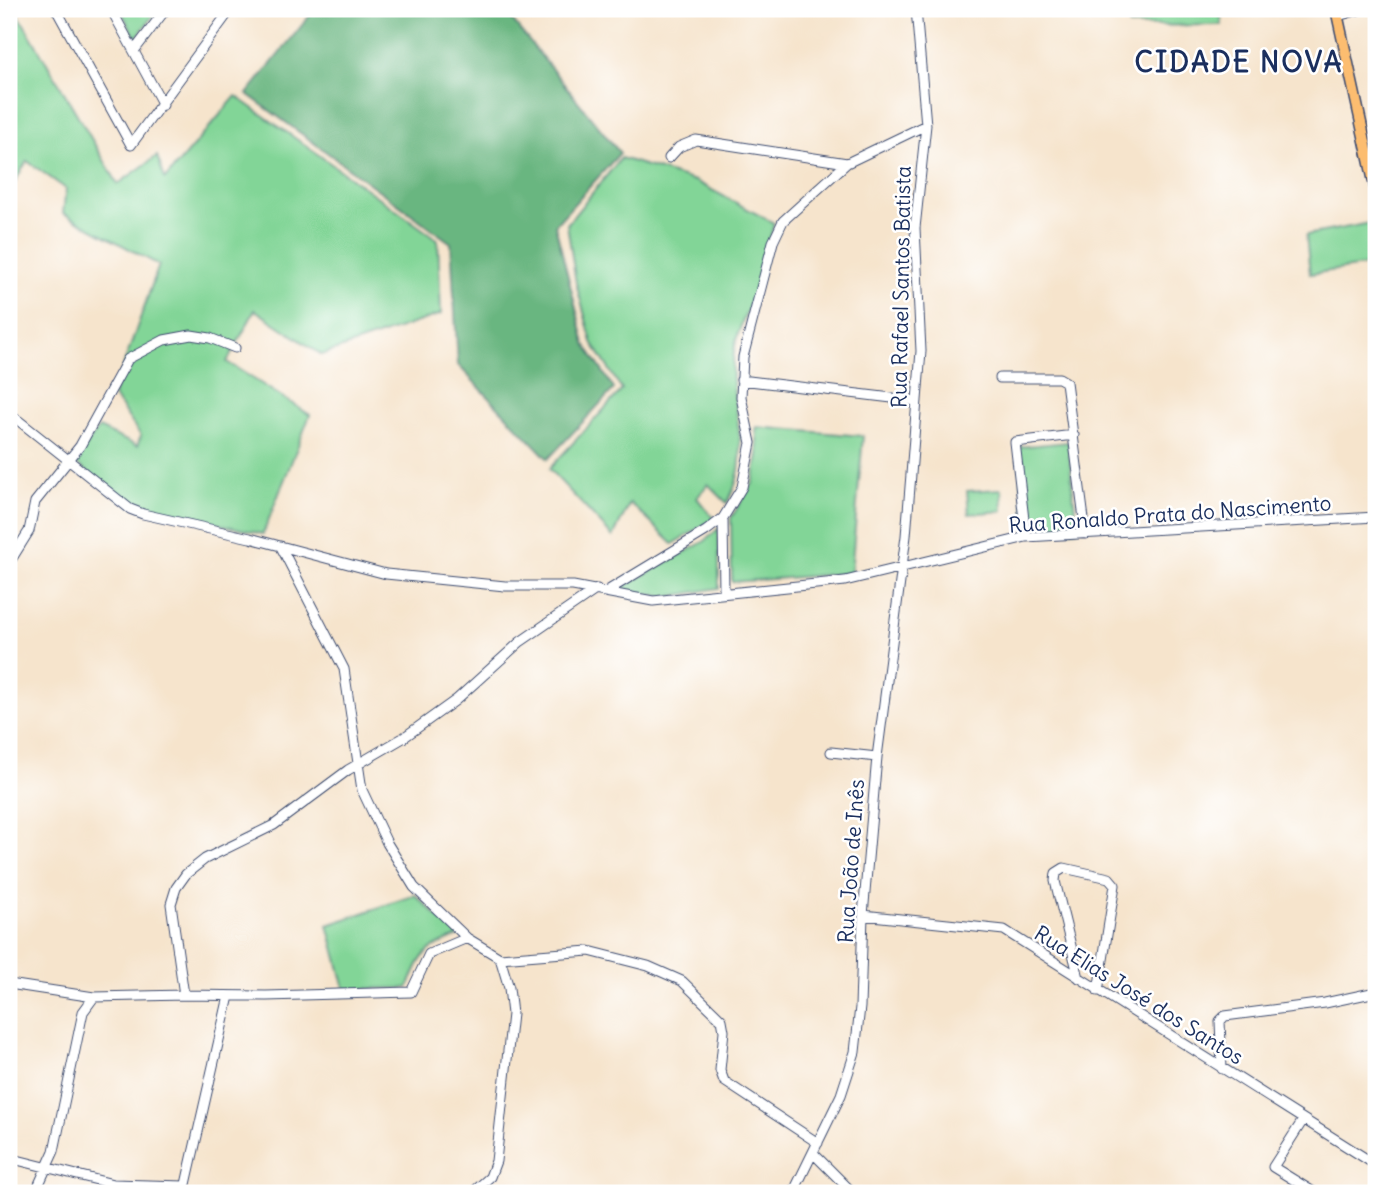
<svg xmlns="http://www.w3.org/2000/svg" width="1385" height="1202" font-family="Delius,sans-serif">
	<rect width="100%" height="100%" fill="#fff"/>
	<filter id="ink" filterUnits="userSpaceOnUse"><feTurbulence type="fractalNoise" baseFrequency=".0143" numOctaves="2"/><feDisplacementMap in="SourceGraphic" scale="14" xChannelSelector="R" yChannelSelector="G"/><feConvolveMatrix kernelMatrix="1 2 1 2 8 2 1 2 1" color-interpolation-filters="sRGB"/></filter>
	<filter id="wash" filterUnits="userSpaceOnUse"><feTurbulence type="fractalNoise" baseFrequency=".00686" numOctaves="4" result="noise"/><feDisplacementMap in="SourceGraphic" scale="28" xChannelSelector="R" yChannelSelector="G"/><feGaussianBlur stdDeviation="1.57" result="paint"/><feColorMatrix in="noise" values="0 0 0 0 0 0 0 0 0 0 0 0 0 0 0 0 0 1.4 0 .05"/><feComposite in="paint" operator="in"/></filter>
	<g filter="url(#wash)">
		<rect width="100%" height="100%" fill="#f6e4cc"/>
		<path fill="#82d597" stroke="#4e827a" stroke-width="2" d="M9,9h6l103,175 39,-28 8,23 71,-83 202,144 3,74 -119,41 -67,-45 -28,52 83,53 -47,119 -133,-30 -56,-42 25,-34 38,18 4,-10 -28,-41 46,-130 -96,-52 3,-24 -39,-28 -18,31z
			M120,9h38l-22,29z
			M1129,9h91l2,16 -93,1z
			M621,158l74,23 79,42c-6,23 -11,46 -19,68 -5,16 -15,33 -19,50 -14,59 23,107 -9,162l-19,-19 -11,14 17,21 -41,25 -43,-41 -17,34 -64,-68 73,-79 -30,-48 -16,-59 -9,-59z
			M1371,223l5,41 -66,10 -4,-39z
			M756,427l107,9 -12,137 -119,9 -1,-64 22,-35 5,-29z
			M1068,442l9,88 -50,5 -9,-88z
			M1002,489l1,22 -34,3 -2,-23z
			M719,528v60l-53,9 -47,-8 86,-48z
			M415,895l44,41c-36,14 -37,17 -51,52l-63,1 -17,-64z"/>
		<path fill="#69b680" stroke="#42726f" stroke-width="2" d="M315,9h188l117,144 -65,72 30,119 29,45 -66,70 -90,-94 -7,-122 -204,-149z"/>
	</g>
	<g filter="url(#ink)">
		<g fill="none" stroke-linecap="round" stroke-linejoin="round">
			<defs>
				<path id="minor" d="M56,9l75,136 100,-136
					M111,9l52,96
					M1338,16l24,-7
					M134,51l32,-42
					M669,158l10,-11 17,-7 151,23
					M1000,378h59l7,4 20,152
					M741,380l176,21
					M9,413l121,96 13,5 107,24 136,36 119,12h68l80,15 192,-20 181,-44 350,-20
					M723,518l1,74
					M1026,537l-11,-95 59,-7
					M281,547l63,122 18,121 25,53 27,44 53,51 33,20 89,-7 59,15 34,15 40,39 2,11 -4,39 4,11 94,62
					M9,563l20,-32 6,-29 45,-56 48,-87 36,-19 27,-5 19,3 25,10
					M607,591l99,-60 17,-13 19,-31 9,-44 -10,-46 2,-40 30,-115 10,-21 64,-58 79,-38
					M831,752l46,5
					M863,915l141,15 372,235
					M1079,978l-24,-97 1,-8 8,-5 45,10 6,7 -17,106
					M9,984l85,13 90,-2 -13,-91 5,-16 10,-14 19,-15 69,-34 74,-55 55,-32 53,-38 64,-58 77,-53
					M184,995l82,1 145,-4 18,-38 38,-16
					M1222,1069l-2,-48 5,-5 100,-13 51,-11
					M1303,1120l-30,47 42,26
					M813,1153l40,40
					M9,1158l104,26 72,2
					M35,1193l19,-42 29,-139 11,-15
					M184,1193l45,-197
					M472,1193l18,-16 6,-16 16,-147 -3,-26 -9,-30
					M793,1193l48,-98 14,-43 5,-45 3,-92 14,-158 29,-221 15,-185 -6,-123 11,-103 -10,-116"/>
				<path id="major" d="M1336,9l40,182"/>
			</defs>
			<use href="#minor" stroke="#3c4a6e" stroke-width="11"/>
			<use href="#major" stroke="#3c4a6e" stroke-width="13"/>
			<use href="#minor" stroke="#fff" stroke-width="9"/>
			<use href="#major" stroke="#fcbd6f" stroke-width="10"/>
		</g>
	</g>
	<g text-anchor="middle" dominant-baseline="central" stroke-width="5" stroke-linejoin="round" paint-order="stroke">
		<g font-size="21" fill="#1b2f5e" stroke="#fff">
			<text transform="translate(901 287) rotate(-89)">Rua Rafael Santos Batista</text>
			<text transform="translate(1170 514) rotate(-4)">Rua Ronaldo Prata do Nascimento</text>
			<text transform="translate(851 861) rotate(-86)">Rua João de Inês</text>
			<text transform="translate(1139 995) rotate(32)">Rua Elias José dos Santos</text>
		</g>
		<g font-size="28" font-weight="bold" letter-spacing="2" fill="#1b2f5e" stroke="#fff">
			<text x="1239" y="62">CIDADE NOVA</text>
		</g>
	</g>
	<rect width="1385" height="1202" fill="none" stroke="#fff" stroke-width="35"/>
</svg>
